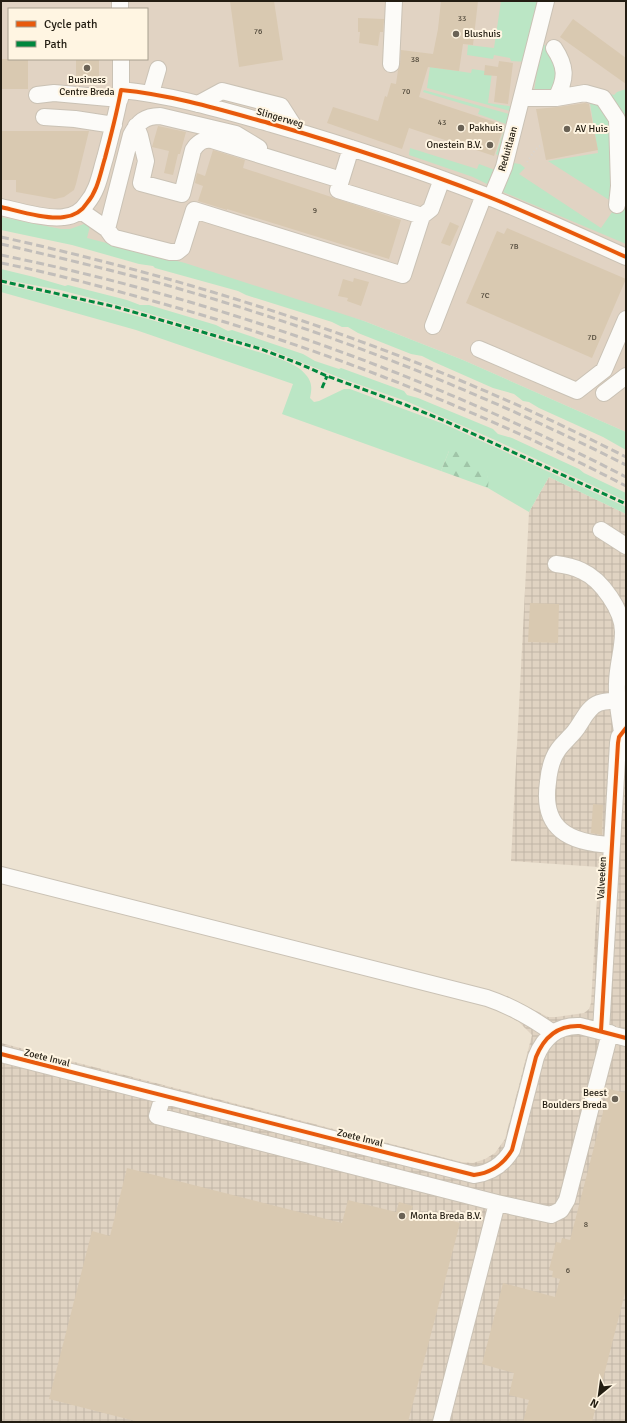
<svg xmlns="http://www.w3.org/2000/svg" width="627" height="1423" font-family="Signika,sans-serif">
	<defs>
		<pattern id="industrial-grid" width="8" height="8" patternUnits="userSpaceOnUse"><rect width="8" height="8" fill="#e0d3c2"/><path d="M0 4h8M4 0v8" fill="none" stroke="#c0b5a6"/></pattern>
		<pattern id="forest-firs" width="22" height="20" patternUnits="userSpaceOnUse"><rect width="22" height="20" fill="#bbe6c5"/><path d="M5 1l3.5 6h-7zM16 11l3.5 6h-7z" fill="#a0c5a8"/></pattern>
	</defs>
	<rect width="100%" height="100%" fill="#ede3d2"/>
	<path fill="#e1d3c3" fill-rule="evenodd" d="M1,1h625v431l-163,-72 -99,-39 -363,-101zM9,9h138v50h-138z"/>
	<path fill="url(#industrial-grid)" d="M549,477l77,37v908h-625v-379l460,119 12,1 12,-4 10,-6 10,-14 27,-104 -13,-13 -20,-11 8,-15 41,21h8l28,-4 5,-4 2,-6 8,-136 -88,-6 18,-349z"/>
	<path fill="#bbe6c5" d="M501,1h42l-16,61 -16,-1 -1,-3 -16,-3 -1,4 -26,-4 1,-10 26,3z
		M541,43l7,4 12,28 -9,18 -17,-1z
		M430,67l41,6 1,-4 20,3 -4,31 27,4 -1,5 -87,-24z
		M626,89v155l-123,-52 7,-24 3,-5 7,1 5,4 -6,6 82,54 16,-23 -69,-44 50,-8 -9,-56 10,-6 15,4 3,-3z
		M424,90l89,25 -12,42 -5,-3 10,-30 -28,-10 2,-5 -57,-17z
		M410,148l67,21 2,-5 16,6 -2,4 -6,10 -14,-7 -64,-22z
		M1,217l60,12h9l17,-6 3,3 -3,12 98,25 179,58 99,39 163,72v18l-23,-13 -64,-29 -10,-6 -6,-1 -9,-7 -21,-6 -59,-26 -12,-6 -11,-2 -53,-21 -10,-6h-6l-10,-5 -86,-27 -8,-4 -83,-23 -2,-2 -14,-2 -67,-19 -71,-15z
		M1,269l33,8 31,9 3,-1 59,15 13,5h9l67,20 12,6 4,-1 71,24 12,7 24,8 2,-1 63,23 3,4 11,3 75,31 5,5 14,4 67,31 5,4 42,20v8l-131,-61 -89,-39 -63,-22 -72,-29 -134,-40 -77,-20 -59,-11z
		M1,284c79,16 157,36 234,61 18,6 51,13 65,24 11,10 13,15 10,29l4,4 5,-1 25,-12h6l94,35 180,82 2,2v6l-77,-37 -20,35 -41,-24c2,-28 -17,-29 -39,-37l-8,20 -159,-57 11,-30 -157,-54 -135,-38z"/>
	<path fill="url(#forest-firs)" d="M449,451c15,0 38,10 39,27 1,4 0,7 0,10l-47,-17z"/>
	<path fill="#d9c9b1" d="M230,1h44l9,59 -44,7z
		M441,1h37l-5,44 -10,-1 -4,27 -31,-4 -9,30 85,28 -10,31 -27,-9v3l-14,-4 1,-3 -45,-15 -7,21 -75,-26 6,-16 45,14 7,-25 2,1 4,-14 5,1 2,-14 2,-6 1,-14 32,4 5,-25z
		M358,18l26,1 -1,13h-3l-2,14 -19,-3 1,-11h-2z
		M573,19l53,39v26l-66,-47z
		M1,59h27v30h-27z
		M76,59h23v18h-23z
		M499,61l14,2 -5,41 -14,-2 3,-26 -13,-1 1,-10 13,2z
		M585,103l4,1 9,46 -52,10 -10,-51 22,-2z
		M158,126l28,6 -6,22h-2l-5,21 -9,-2 5,-22 -17,-4z
		M1,131h88l-13,53 -2,6 -10,7 -9,2 -39,-7v-12h-15z
		M213,150l32,10 -2,8 158,52 -12,39 -162,-50v1l-29,-9 5,-15 -8,-3 2,-10 8,3z
		M450,222l9,4 -9,20 -9,-3z
		M507,228l119,51 -34,79 -126,-55 31,-72 7,3z
		M354,278l15,4 -8,24 -14,-5 1,-3 -10,-2 5,-17 10,3z
		M530,603l29,1 -1,39 -30,-1z
		M593,804l10,1 -1,30 -11,-2z
		M609,1089l17,4v196l-34,133h-69l6,-22 -20,-5 5,-22 -32,-9 21,-81 52,14 5,-18 -8,-2 1,-6 -4,-1 7,-28 5,1 1,-5 8,2z
		M127,1168l215,55 6,-23 48,12 3,-10 14,4 -2,4 49,13 -52,199h-269l-90,-23 43,-168 18,5z"/>
	<g fill="none" stroke-linecap="round" stroke-linejoin="round">
		<defs>
			<path id="minor" d="M120,1v8
				M121,59v31
				M391,64l3,-63
				M151,93l7,-24
				M37,95l17,-2 66,6
				M522,98h34c11,-20 10,-32 -2,-50
				M556,98l29,-5 18,5 14,21 2,67 -2,19
				M198,104l24,-13 59,15 16,25
				M44,117l31,2 39,6
				M136,126l4,10 6,25 -5,22 41,11 11,-44c5,-8 10,-11 19,-10l129,40
				M351,148l-13,42 84,26
				M491,198l13,-31 42,-166
				M1,207c17,4 47,13 63,10 10,-1 18,-6 23,-14 11,-13 13,-29 18,-45 6,-23 12,-45 16,-68 52,5 101,20 151,34 72,21 143,44 212,71 48,19 95,41 142,62
				M81,211l26,18 5,7 3,2 55,14h7l5,-4 12,-38 209,65 19,-59 9,-7 11,-30
				M107,229l24,-94c7,-13 14,-19 29,-19l76,18 23,14
				M433,326l51,-131
				M479,349l98,42 27,-21 22,-51
				M604,393l22,-17
				M601,530l25,16
				M556,564c9,1 18,3 26,7 20,9 41,40 41,61 0,18 -6,35 -6,52 -1,16 3,33 5,49
				M612,845c-43,-2 -71,-16 -64,-63 1,-11 3,-22 10,-32 4,-6 11,-12 16,-18 8,-9 13,-25 25,-29 6,-2 13,-2 18,-3
				M1,875l486,123c24,8 45,20 66,35
				M601,1031l17,-288 1,-6 7,-9
				M1,1054l473,121c17,-2 29,-10 38,-25l24,-93c8,-20 22,-32 44,-31l46,12
				M163,1096l-6,20 340,87 54,12 10,-5 6,-10 43,-167
				M441,1422l56,-219"/>
		</defs>
		<use href="#minor" stroke="#cac2b5" stroke-width="18"/>
		<path stroke="#d9d5d0" stroke-width="2" stroke-dasharray="1 3" stroke-linecap="butt" d="M527,162l8,-12 7,-6"/>
		<use href="#minor" stroke="#fcfbf8" stroke-width="16"/>
		<path stroke="#c2beba" stroke-width="3" stroke-dasharray="8 4" stroke-linecap="butt" d="M1,237c217,48 427,119 625,220
			M1,244c55,13 111,26 165,41 159,45 313,106 460,180
			M1,255c215,44 430,121 625,222
			M1,263c51,10 102,24 152,38 163,45 323,107 473,185"/>
		<path stroke="#00873e" stroke-width="3" stroke-dasharray="6 3" stroke-linecap="butt" d="M1,281l115,26 145,42 39,15 27,12 79,29 39,16 181,83
			M322,388l5,-12"/>
		<defs>
			<path id="cycleway" d="M1,207c17,4 47,13 63,10 10,-1 18,-6 23,-14 11,-13 13,-29 18,-45 6,-23 12,-45 16,-68 52,5 101,20 151,34 72,21 143,44 212,71 48,19 95,41 142,62
				M601,1031l17,-288 1,-6 7,-9
				M1,1054l473,121c17,-2 29,-10 38,-25l24,-93c8,-20 22,-32 44,-31l46,12"/>
		</defs>
		<use href="#cycleway" stroke="#fff5e2" stroke-width="6"/>
		<use href="#cycleway" stroke="#e8590c" stroke-width="4"/>
	</g>
	<g fill="#6a6255" stroke="#fff5e2" stroke-width="1.5">
		<circle cx="456" cy="34" r="4"/>
		<circle cx="87" cy="68" r="4"/>
		<circle cx="461" cy="128" r="4"/>
		<circle cx="567" cy="129" r="4"/>
		<circle cx="490" cy="145" r="4"/>
		<circle cx="615" cy="1099" r="4"/>
		<circle cx="402" cy="1216" r="4"/>
	</g>
	<g text-anchor="middle" dominant-baseline="central" stroke-width="4" stroke-linejoin="round" paint-order="stroke">
		<g font-size="8" fill="#50483a">
			<text x="462" y="18">33</text>
			<text x="258" y="31">76</text>
			<text x="415" y="59">38</text>
			<text x="406" y="91">70</text>
			<text x="442" y="122">43</text>
			<text x="315" y="210">9</text>
			<text x="514" y="246">7B</text>
			<text x="485" y="295">7C</text>
			<text x="592" y="337">7D</text>
			<text x="586" y="1224">8</text>
			<text x="568" y="1270">6</text>
		</g>
		<g font-size="10" fill="#231d12" stroke="#fff5e2" text-anchor="start">
			<text x="464" y="34">Blushuis</text>
			<text x="87" y="80" text-anchor="middle">Business<tspan x="87" dy="12">Centre Breda</tspan></text>
			<text x="469" y="128">Pakhuis</text>
			<text x="575" y="129">AV Huis</text>
			<text x="482" y="145" text-anchor="end">Onestein B.V.</text>
			<text x="607" y="1093" text-anchor="end">Beest<tspan x="607" dy="12">Boulders Breda</tspan></text>
			<text x="410" y="1216">Monta Breda B.V.</text>
		</g>
		<g font-size="10" fill="#231d12" stroke="#fff5e2">
			<text transform="translate(280 118) rotate(16)">Slingerweg</text>
			<text transform="translate(508 149) rotate(-74)">Reduitlaan</text>
			<text transform="translate(602 878) rotate(-87)">Valveeken</text>
			<text transform="translate(47 1058) rotate(14)">Zoete Inval</text>
			<text transform="translate(360 1138) rotate(14)">Zoete Inval</text>
		</g>
	</g>
	<rect width="627" height="1423" fill="none" stroke="#231d12" stroke-width="4"/>
	<rect x="8" y="8" width="140" height="52" fill="#fff5e2" stroke="#a79f8f"/>
	<rect x="16" y="21" width="20" height="6" fill="#e8590c" stroke="#a79f8f"/>
	<text x="44" y="28" font-size="12" fill="#231d12">Cycle path</text>
	<rect x="16" y="41" width="20" height="6" fill="#00873e" stroke="#a79f8f"/>
	<text x="44" y="48" font-size="12" fill="#231d12">Path</text>
	<g transform="translate(599 1395) rotate(209)" stroke="#fff5e2" stroke-width="3" paint-order="stroke">
	<path d="M0-3L7 15L0 10L-7 15Z" fill="#231d12"/>
	<text y="-6" font-size="11" font-weight="bold" text-anchor="middle" fill="#231d12">N</text>
	</g>
</svg>
